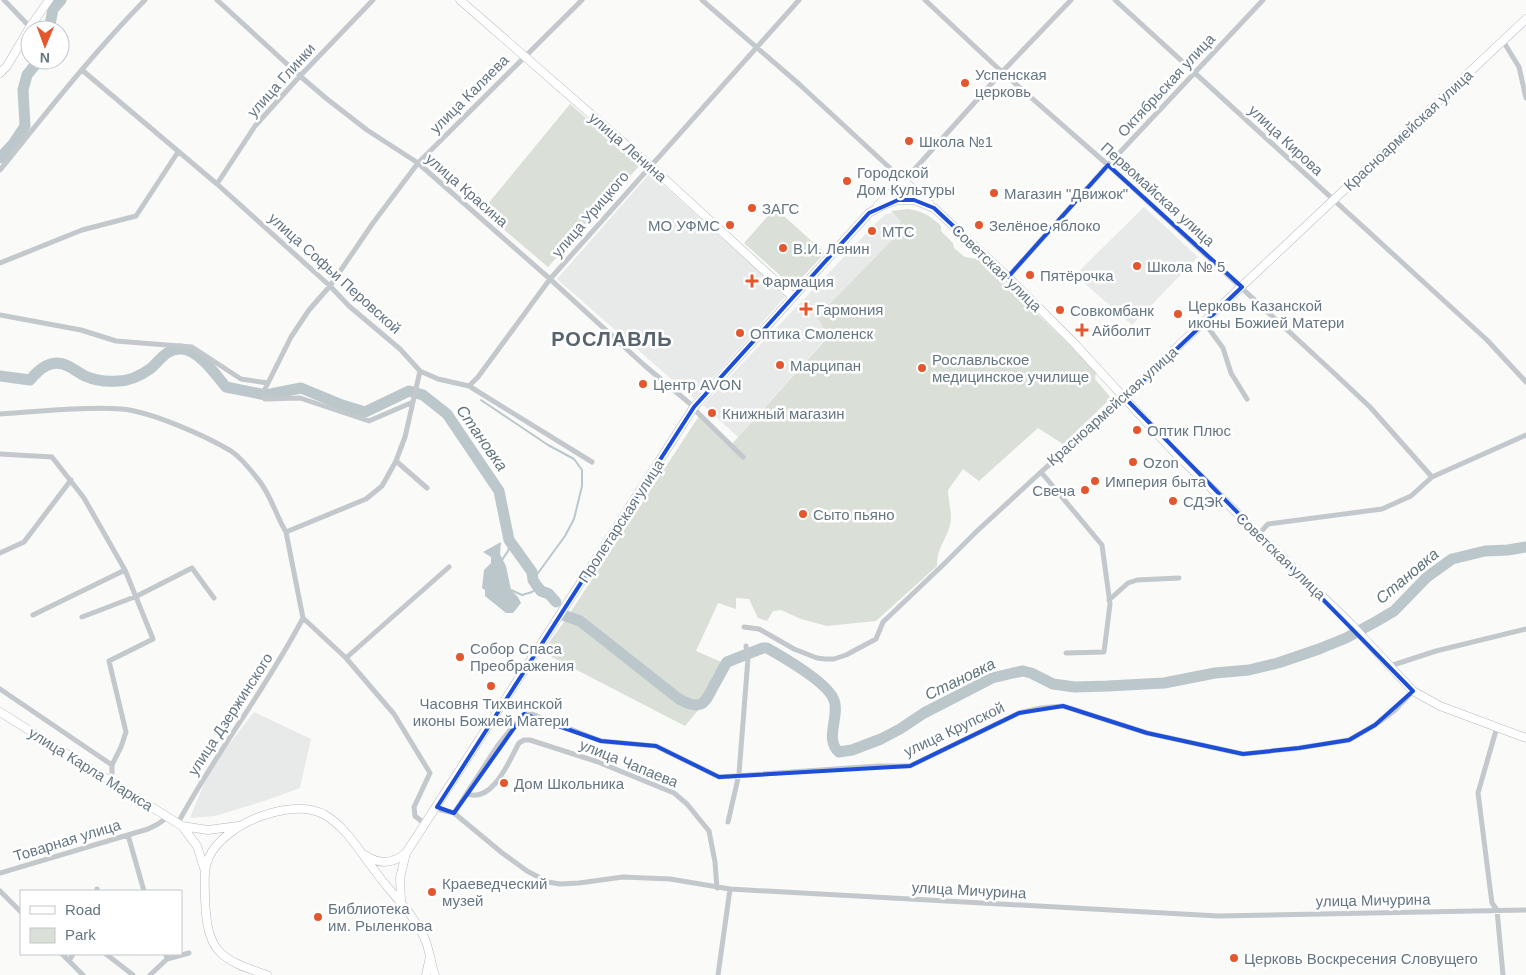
<svg xmlns="http://www.w3.org/2000/svg" width="1526" height="975" font-family="Arial,sans-serif">
	<rect width="100%" height="100%" fill="#fafaf8"/>
	<path fill="#e8e9e9" d="M650,173l136,123 -92,103 -137,-120z
		M1144,207l54,50 -66,68 -57,-50z
		M892,213l9,9 -11,10 2,8 -76,78 3,2 9,16 -90,101 -35,-32 174,-183 9,-8z
		M254,712l57,27 -11,49 -36,13 -49,15 -25,2 15,-37 14,-24z"/>
	<path fill="#dadfd7" d="M570,104l70,61 -92,102 -66,-56z
		M775,208l50,45 -32,34 -49,-44z
		M908,209c14,2 23,7 33,17v5l12,12 1,5 11,9 13,2 45,41 73,71 -1,8 16,19 -48,46 -25,-16 -59,53 -16,-12 -15,21c0,11 5,25 2,35 -4,15 -14,25 -13,41l-61,55 -49,5 -26,-7 -20,-9 -8,1 -6,10 -9,-3 -9,-19 -13,-1v11l-18,-6 -22,48 30,13 -20,37 -21,25 -143,-74 24,-33 133,-203 33,28 96,-107 -9,-17 -3,-2 76,-78 -3,-8 12,-10 -10,-11z"/>
	<path fill="#bbc7cb" d="M501,542l-1,12 6,12 5,24 7,7 3,6 -8,10h-7l-21,-17v-6l-3,-2 2,-18 7,-7v-6l-8,-5z"/>
	<g fill="none" stroke-linecap="round" stroke-linejoin="round">
		<path stroke="#bbc7cb" stroke-width="2" d="M481,400l67,45 26,14 8,11v16l-8,33 -9,17 -32,44
			M502,560l6,-9 3,-9
			M511,590l11,5 10,-3 6,-4"/>
		<path stroke="#bbc7cb" stroke-width="11" d="M49,30l4,-21 8,-9
			M0,158l13,-14 12,-18 -2,-36 4,-15 12,-15
			M0,376l30,4c10,-12 22,-22 38,-14 6,3 11,7 17,10 11,5 21,6 33,5 12,0 22,-5 32,-12 9,-7 16,-21 31,-20 17,0 35,26 45,38l40,8 35,-7 41,17 23,7 44,-21 14,4 24,19 52,77 10,49 23,32 1,8 4,6 4,5 8,3 7,8
			M563,615l17,6 99,78c20,11 25,7 34,-12 5,-8 9,-17 14,-25l36,-14h4c16,9 61,35 67,52 6,16 -10,40 5,52l13,-2 29,-11 19,-10 24,-16 68,-35 21,-5 10,-2 8,2 22,11 22,3 33,-1 56,-3 51,-10 34,-3 29,-7 41,-14 27,-11 31,-17 17,-10 33,-34 25,-18 33,-8 23,-1 18,-3"/>
		<defs>
			<path id="secondary" d="M460,0l195,170 138,127
				M0,73l7,-7 23,-39 19,-27
				M878,205l26,-24 25,22
				M1125,398l17,-18 384,-361
				M0,712l182,114 15,20 7,22
				M182,826l26,4 30,-4
				M365,855c15,10 27,9 41,-2
				M401,901l-1,-23 6,-25 288,-446 175,-194 14,-8 15,-5h16l20,8 74,69 66,66 99,108 177,172 63,68 27,15 86,32
				M267,975c-49,-16 -60,-24 -62,-77 0,-14 -2,-28 4,-41 15,-33 83,-61 116,-42 21,12 35,37 50,56 17,24 40,43 51,71 4,11 5,22 9,33
				M426,975l3,-14"/>
		</defs>
		<use href="#secondary" stroke="#b3babf" stroke-width="9"/>
		<path stroke="#c3c8cc" stroke-width="5" d="M4,0l26,27
			M217,0l83,76 27,23 40,31 51,33 132,116 94,86 50,42 3,5 46,45
			M702,0l97,84 105,97 98,-109 69,-72
			M925,0l77,72 106,93 227,209 35,33 62,70
			M1115,0l372,340 39,42
			M1503,41l16,26 7,31
			M82,70l135,114 113,102 19,20 51,43 20,22 18,8 31,7 123,76
			M0,170c47,-58 93,-117 145,-170
			M217,184l38,-58 45,-50 73,-76
			M0,263l82,-33 54,-14 42,-64
			M1008,277l100,-112 155,-165
			M0,315l81,15 35,11 76,6 49,32 27,4
			M1204,322l19,26 8,25 16,26
			M469,386l9,-9 72,-98 249,-279
			M265,389l26,-52 18,-27 21,-24 43,-63 45,-60 164,-163
			M265,397v2l35,-1 69,23 44,-19
			M0,414c38,-2 84,-8 121,-5 29,2 85,27 110,42 9,6 19,18 26,27 14,16 18,36 29,54l17,86 43,40 48,56 36,59 -16,34 1,9 10,8
			M0,454l52,3 32,41 41,72 28,69 -44,22 17,71 -5,15 -9,18v17
			M396,461l31,27
			M1041,472l61,73 8,59 -6,48 -38,1
			M286,532l80,-33 16,-13 14,-25 9,-24 15,-66
			M1258,535l10,-11 114,-15 29,-13 21,-19 94,-42
			M0,553l24,-11 47,-62
			M1109,600l19,-17 9,-3 42,-2
			M33,615l92,-45
			M82,617l55,-21 55,-28 22,30
			M744,627l15,2 35,20 23,9 8,1h9l12,-4 30,-16 7,-17 61,-58 32,-32 65,-60 84,-74
			M346,658l103,-91
			M1390,666l46,-15 90,-22
			M0,689l112,76
			M1497,727l-19,66 12,95 2,15 5,7 6,65
			M467,794c26,9 42,-33 52,-51l5,-3h6l68,22 76,31 13,11 22,27 6,31 2,26
			M437,807l4,3 13,3 47,39 26,19 21,11 12,2 19,-1 44,-6 47,2 60,10 488,27 308,-6
			M454,813l44,-68 24,-29 4,-2h6l69,27 55,5 63,31 159,-11h32l109,-53 22,-5 22,-2 84,27 96,21 56,-6 50,-8 26,-15 19,-14 19,-20
			M728,822l11,-48 9,-116 -2,-12
			M178,823c38,-71 88,-134 125,-205
			M128,835l16,56
			M0,873l148,-44 10,-5 10,-7
			M97,889v2
			M0,891l21,21
			M62,954l21,21
			M106,954l27,21
			M167,959l22,-6
			M69,961l4,-7
			M150,975l17,-16 -1,-5
			M718,975l12,-86"/>
		<use href="#secondary" stroke="#fff" stroke-width="8"/>
	</g>
	<path fill="none" stroke="#1d4ed8" stroke-width="4" stroke-linejoin="round" d="M1108,165l134,122 -117,111 288,293 -38,34 -26,15 -50,8 -56,6 -96,-21 -84,-27 -44,7 -109,53 -191,11 -63,-31 -55,-5 -77,-27 -70,99 -17,-6 257,-400 175,-194 29,-13h16l20,8 74,69z"/>
	<g fill="#e4572e" stroke="#fff" stroke-width="2">
		<circle cx="965" cy="83" r="5"/>
		<circle cx="909" cy="141" r="5"/>
		<circle cx="847" cy="181" r="5"/>
		<circle cx="994" cy="193" r="5"/>
		<circle cx="752" cy="208" r="5"/>
		<circle cx="730" cy="225" r="5"/>
		<circle cx="979" cy="225" r="5"/>
		<circle cx="872" cy="231" r="5"/>
		<circle cx="783" cy="248" r="5"/>
		<circle cx="1137" cy="266" r="5"/>
		<circle cx="1030" cy="275" r="5"/>
		<path d="M749.5 273.5h5v5h5v5h-5v5h-5v-5h-5v-5h5z"/>
		<path d="M803.5 301.5h5v5h5v5h-5v5h-5v-5h-5v-5h5z"/>
		<circle cx="1060" cy="310" r="5"/>
		<circle cx="1178" cy="314" r="5"/>
		<path d="M1079.5 322.5h5v5h5v5h-5v5h-5v-5h-5v-5h5z"/>
		<circle cx="740" cy="333" r="5"/>
		<circle cx="780" cy="365" r="5"/>
		<circle cx="922" cy="368" r="5"/>
		<circle cx="643" cy="384" r="5"/>
		<circle cx="712" cy="413" r="5"/>
		<circle cx="1137" cy="430" r="5"/>
		<circle cx="1133" cy="462" r="5"/>
		<circle cx="1095" cy="481" r="5"/>
		<circle cx="1085" cy="490" r="5"/>
		<circle cx="1173" cy="501" r="5"/>
		<circle cx="803" cy="514" r="5"/>
		<circle cx="460" cy="657" r="5"/>
		<circle cx="491" cy="686" r="5"/>
		<circle cx="504" cy="783" r="5"/>
		<circle cx="432" cy="892" r="5"/>
		<circle cx="318" cy="917" r="5"/>
		<circle cx="1234" cy="958" r="5"/>
	</g>
	<g text-anchor="middle" dominant-baseline="central" stroke-width="5" stroke-linejoin="round" paint-order="stroke">
		<g font-size="15" fill="#657683" stroke="#fff" text-anchor="start">
			<text x="975" y="74">Успенская<tspan x="975" dy="17">церковь</tspan></text>
			<text x="919" y="141">Школа №1</text>
			<text x="857" y="172">Городской<tspan x="857" dy="17">Дом Культуры</tspan></text>
			<text x="1004" y="193">Магазин "Движок"</text>
			<text x="762" y="208">ЗАГС</text>
			<text x="720" y="225" text-anchor="end">МО УФМС</text>
			<text x="989" y="225">Зелёное яблоко</text>
			<text x="882" y="231">МТС</text>
			<text x="793" y="248">В.И. Ленин</text>
			<text x="1147" y="266">Школа № 5</text>
			<text x="1040" y="275">Пятёрочка</text>
			<text x="762" y="281">Фармация</text>
			<text x="1188" y="305">Церковь Казанской<tspan x="1188" dy="17">иконы Божией Матери</tspan></text>
			<text x="816" y="309">Гармония</text>
			<text x="1070" y="310">Совкомбанк</text>
			<text x="1092" y="330">Айболит</text>
			<text x="750" y="333">Оптика Смоленск</text>
			<text x="932" y="359">Рославльское<tspan x="932" dy="17">медицинское училище</tspan></text>
			<text x="790" y="365">Марципан</text>
			<text x="653" y="384">Центр AVON</text>
			<text x="722" y="413">Книжный магазин</text>
			<text x="1147" y="430">Оптик Плюс</text>
			<text x="1143" y="462">Ozon</text>
			<text x="1105" y="481">Империя быта</text>
			<text x="1075" y="490" text-anchor="end">Свеча</text>
			<text x="1183" y="501">СДЭК</text>
			<text x="813" y="514">Сыто пьяно</text>
			<text x="470" y="648">Собор Спаса<tspan x="470" dy="17">Преображения</tspan></text>
			<text x="491" y="703" text-anchor="middle">Часовня Тихвинской<tspan x="491" dy="17">иконы Божией Матери</tspan></text>
			<text x="514" y="783">Дом Школьника</text>
			<text x="442" y="883">Краеведческий<tspan x="442" dy="17">музей</tspan></text>
			<text x="328" y="908">Библиотека<tspan x="328" dy="17">им. Рыленкова</tspan></text>
			<text x="1244" y="958">Церковь Воскресения Словущего</text>
		</g>
		<g font-size="15" fill="#657683" stroke="#fff">
			<text transform="translate(281 80) rotate(-48)">улица Глинки</text>
			<text transform="translate(1166 85) rotate(-47)">Октябрьская улица</text>
			<text transform="translate(469 94) rotate(-45)">улица Каляева</text>
			<text transform="translate(1408 130) rotate(-43)">Красноармейская улица</text>
			<text transform="translate(1286 140) rotate(43)">улица Кирова</text>
			<text transform="translate(628 147) rotate(41)">улица Ленина</text>
			<text transform="translate(467 190) rotate(41)">улица Красина</text>
			<text transform="translate(1158 194) rotate(42)">Первомайская улица</text>
			<text transform="translate(590 214) rotate(-49)">улица Урицкого</text>
			<text transform="translate(997 268) rotate(44)">Советская улица</text>
			<text transform="translate(335 273) rotate(42)">улица Софьи Перовской</text>
			<text transform="translate(1112 406) rotate(-42)">Красноармейская улица</text>
			<text transform="translate(621 521) rotate(-57)">Пролетарская улица</text>
			<text transform="translate(1281 556) rotate(44)">Советская улица</text>
			<text transform="translate(230 714) rotate(-57)">улица Дзержинского</text>
			<text transform="translate(954 729) rotate(-25)">улица Крупской</text>
			<text transform="translate(629 763) rotate(22)">улица Чапаева</text>
			<text transform="translate(91 769) rotate(32)">улица Карла Маркса</text>
			<text transform="translate(67 840) rotate(-17)">Товарная улица</text>
			<text transform="translate(969 890) rotate(3)">улица Мичурина</text>
			<text transform="translate(1373 900) rotate(-1)">улица Мичурина</text>
		</g>
		<g font-size="16" font-style="italic" fill="#60757c" stroke="#fff">
			<text transform="translate(482 438) rotate(55)">Становка</text>
			<text transform="translate(1407 576) rotate(-40)">Становка</text>
			<text transform="translate(960 679) rotate(-26)">Становка</text>
		</g>
		<g font-size="20" font-weight="bold" letter-spacing="1" fill="#57646e" stroke="#fff">
			<text x="612" y="339">РОСЛАВЛЬ</text>
		</g>
	</g>
	<rect x="20" y="890" width="162" height="65" fill="#ffffff" stroke="#c1c8cd"/>
	<rect x="30" y="906" width="25" height="8" fill="#ffffff" stroke="#c1c8cd"/>
	<text x="65" y="915" font-size="15" fill="#657683">Road</text>
	<rect x="30" y="928" width="25" height="15" fill="#dadfd7" stroke="#c1c8cd"/>
	<text x="65" y="940" font-size="15" fill="#657683">Park</text>
	<g transform="translate(45 45) rotate(181)"><circle r="24" fill="#ffffff" stroke="#c1c8cd"/>
	<path d="M0-4L9 19L0 12L-9 19Z" fill="#e4572e"/>
	<text y="-8" font-size="14" font-weight="bold" text-anchor="middle" fill="#657683">N</text>
	</g>
</svg>
